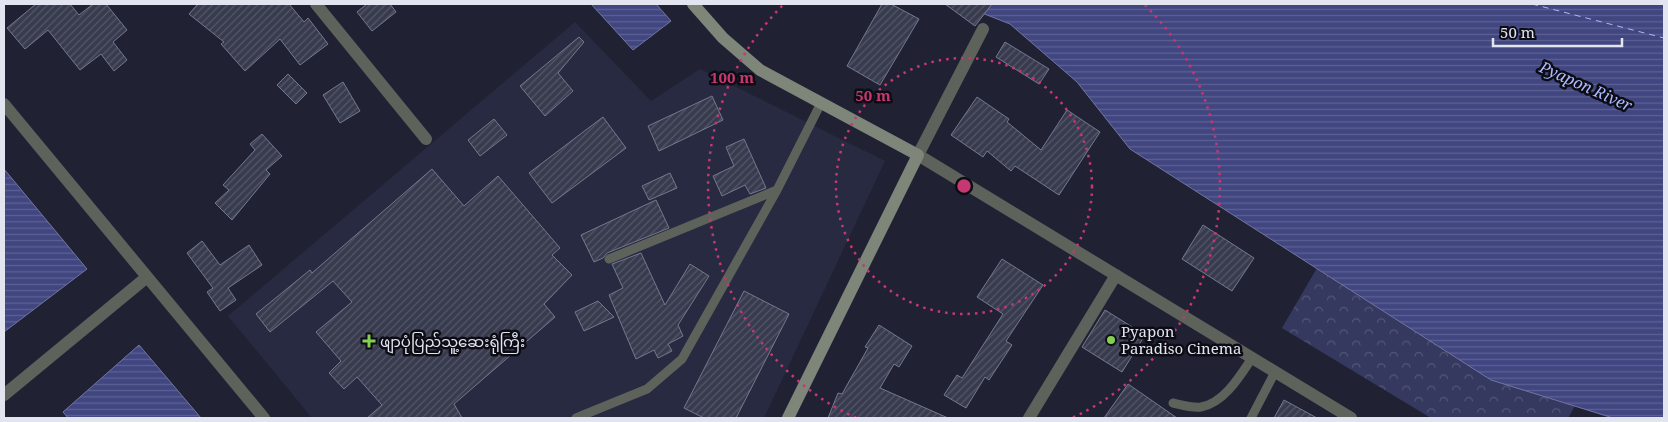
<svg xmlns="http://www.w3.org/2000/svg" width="1668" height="422" font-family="'Noto Serif','Noto Sans Myanmar',serif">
	<defs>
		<pattern id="forest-crowns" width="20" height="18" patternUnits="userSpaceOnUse" patternTransform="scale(1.25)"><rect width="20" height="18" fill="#35395f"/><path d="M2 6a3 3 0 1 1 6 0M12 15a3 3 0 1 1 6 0" fill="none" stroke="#525676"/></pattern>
		<pattern id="water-rules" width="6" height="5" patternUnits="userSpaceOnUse" patternTransform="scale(1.25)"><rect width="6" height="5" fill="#414681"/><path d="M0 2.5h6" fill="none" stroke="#5c6193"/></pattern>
		<pattern id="building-hatch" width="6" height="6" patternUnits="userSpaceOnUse" patternTransform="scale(1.25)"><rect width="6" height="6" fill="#383b4e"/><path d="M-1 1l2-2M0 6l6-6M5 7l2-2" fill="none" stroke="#545768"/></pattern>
	</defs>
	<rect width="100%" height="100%" fill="#202234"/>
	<path fill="#272a41" d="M575,22l76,79 49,-32 185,92 -121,257h-452l-84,-102z"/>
	<path fill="url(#forest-crowns)" d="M1317,268l174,112 84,26 -7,12h-137l-149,-90z"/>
	<path fill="url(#water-rules)" stroke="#7175a2" d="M591,4h65l15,17 -38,29z
		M959,4h705v414h-51l-122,-38 -361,-231 -53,-67 -67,-58z
		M4,169l83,100 -83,63z
		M139,345l62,73h-133l-5,-6z"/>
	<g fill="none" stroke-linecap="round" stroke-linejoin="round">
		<path stroke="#aeb8ff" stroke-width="1" stroke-dasharray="6 5" stroke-linecap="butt" d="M1532,4l132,34"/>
	</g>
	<path fill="url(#building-hatch)" stroke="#75798e" d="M36,4h34l9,11 14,-11h13l21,26 -14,12 14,18 -13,11 -13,-17 -21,16 -32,-40 -23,19 -18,-21z
		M198,4h91l15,18 4,-4 20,26 -28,21 -20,-26 -35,32 -24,-27 3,-2 -35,-28z
		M367,4h23l6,8 -24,19 -15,-19z
		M882,4h9l28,15 -39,66 -33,-19z
		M945,4h47l-17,22z
		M579,37l5,5 -26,31 15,18 -28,25 -25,-30z
		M1005,42l44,27 -10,15 -43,-27z
		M288,74l19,19 -11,11 -19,-19z
		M343,82l17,29 -20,12 -17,-28z
		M712,96l11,24 -64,31 -11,-25z
		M977,97l32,22 -2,3 34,28 26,-40 33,22 -41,63 -44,-29 -4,5 -24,-20 -4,6 -32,-22z
		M603,117l23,31 -74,55 -23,-30z
		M494,119l13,16 -27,21 -12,-16z
		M262,134l20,22 -16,14 4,4 -38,46 -17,-17 14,-13 -6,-5 32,-35 -5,-6z
		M744,139l22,49 -16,6 -5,-9 -23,11 -9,-20 21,-10 -8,-19z
		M432,169l32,37 34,-30 62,72 -8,7 20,20 -28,29 11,13 -101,87 8,14h-95l15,-13 -25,-28 -13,12 -15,-16 12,-12 -25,-29 36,-30 -19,-21 -63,51 -14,-18 54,-44 2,3z
		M670,173l7,15 -28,12 -7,-14z
		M656,200l13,28 -62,25 -4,5 -9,4 -13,-27z
		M1203,225l51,33 -22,33 -50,-32z
		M202,241l18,24 29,-20 13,20 -34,23 8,12 -16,11 -13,-19 6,-4 -26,-35z
		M641,253l24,52 25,-41 19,12 -31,49 5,11 -15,8 4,7 -14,7 -4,-8 -18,9 -27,-64 14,-7 -11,-24z
		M1002,259l41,26 -37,56 6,4 -23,35 -4,-3 -19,31 -22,-13 13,-20 5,3 41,-64 -26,-17z
		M744,291l45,23 -53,104h-32l-20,-10z
		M598,301l16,16 -30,14 -9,-19z
		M1105,310l40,25 -23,37 -40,-25z
		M879,325l33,21 -13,21 -5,-3 -14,24 68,30h-120l10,-25 4,1 26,-46 -3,-1z
		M1128,384l49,34h-73z
		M1284,400l33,18h-43z"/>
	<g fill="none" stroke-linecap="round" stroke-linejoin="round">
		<path stroke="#5d635a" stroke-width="9" d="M609,259l168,-69
			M1173,403c9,2 19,5 28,4 23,-4 39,-31 51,-49
			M576,418l71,-29 35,-30 95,-169 44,-87
			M1251,418l24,-46"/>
		<path stroke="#5d635a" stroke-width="12" d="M316,4l110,135
			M983,29l-65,126 433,263
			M4,104l260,314
			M4,395l143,-118
			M1029,418l87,-143"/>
		<path stroke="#7e8679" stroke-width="12" d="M693,4l30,34 37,32 158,85 -130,263"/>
	</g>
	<g fill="none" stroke="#c73771" stroke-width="2.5" stroke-dasharray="2.5 5">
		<circle cx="964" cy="186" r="128"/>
		<path d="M856 418A256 256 0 0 1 783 5M1145 5A256 256 0 0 1 1072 418"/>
	</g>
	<g fill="#84d04e" stroke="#0c0d14" stroke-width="2">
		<circle cx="1111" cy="340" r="5"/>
		<path d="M366.5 333.5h5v5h5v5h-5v5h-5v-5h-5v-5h5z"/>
	</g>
	<g text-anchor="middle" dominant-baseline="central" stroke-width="5" stroke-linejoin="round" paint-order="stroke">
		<g font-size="15" fill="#e2e4f0" stroke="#0c0d14" text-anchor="start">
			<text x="1121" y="331">Pyapon<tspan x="1121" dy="17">Paradiso Cinema</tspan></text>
			<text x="380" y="341">ဖျာပုံပြည်သူ့ဆေးရုံကြီး</text>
		</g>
		<g font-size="16" font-style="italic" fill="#aeb8ff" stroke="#0c0d14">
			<text transform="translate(1586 86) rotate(24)">Pyapon River</text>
		</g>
	</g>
	<circle cx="964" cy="186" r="8" fill="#c73771" stroke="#0c0d14" stroke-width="2.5"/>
	<g font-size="15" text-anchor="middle" font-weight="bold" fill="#c73771" stroke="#0c0d14" stroke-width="5" stroke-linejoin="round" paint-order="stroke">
		<text x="732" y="83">100 m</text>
		<text x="873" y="101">50 m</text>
	</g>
	<rect width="1668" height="422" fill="none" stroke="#e2e4f0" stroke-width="10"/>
	<path d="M1493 38v8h129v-8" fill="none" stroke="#e2e4f0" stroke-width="2.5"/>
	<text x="1500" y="38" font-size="15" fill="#e2e4f0" stroke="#0c0d14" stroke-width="4" paint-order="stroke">50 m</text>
</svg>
